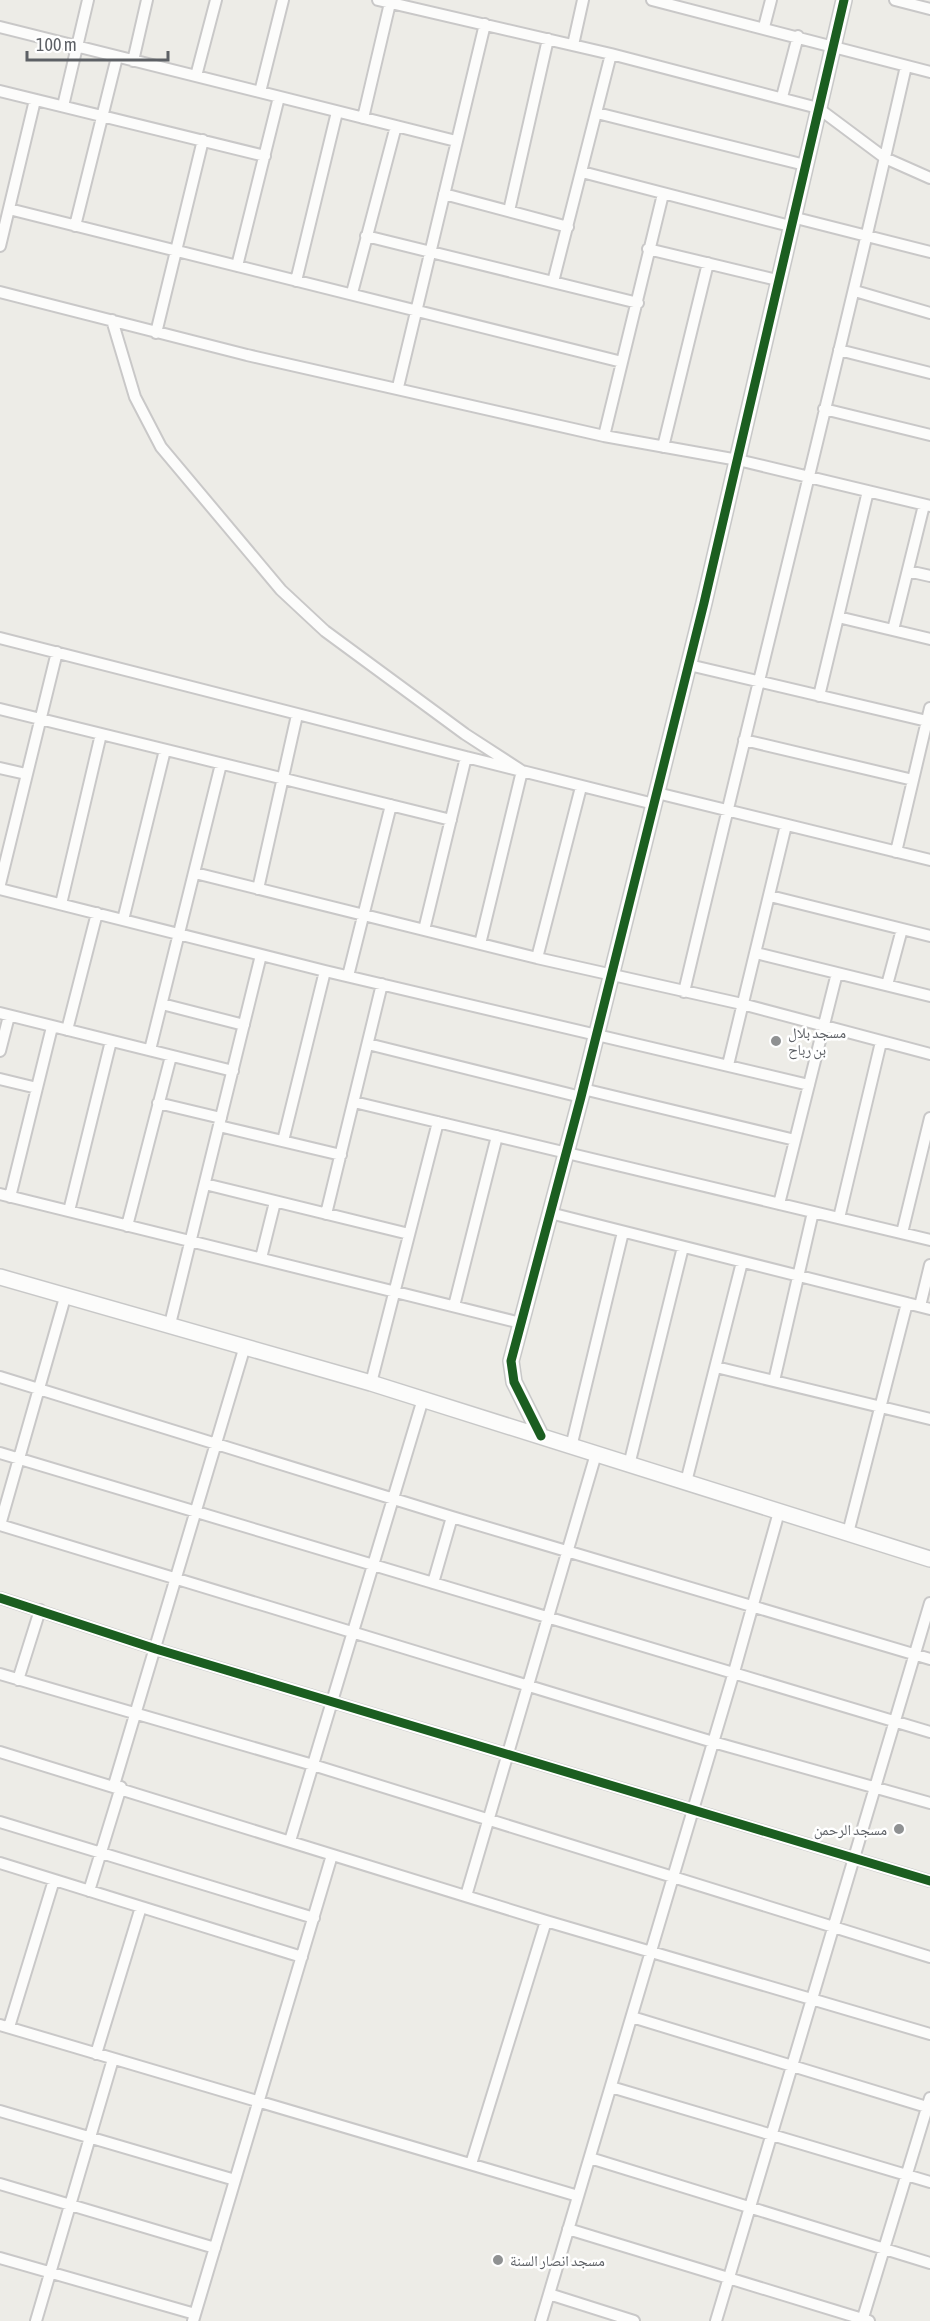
<svg xmlns="http://www.w3.org/2000/svg" width="930" height="2321" font-family="'Asap Condensed','Noto Naskh Arabic',sans-serif">
	<rect width="100%" height="100%" fill="#edece7"/>
	<g fill="none" stroke-linecap="round" stroke-linejoin="round">
		<defs>
			<path id="street" d="M378,0l233,54 207,54 67,50 45,20
				M652,0l278,72
				M895,0l35,9
				M0,27l456,114
				M764,27l7,-27
				M573,45l10,-45
				M133,61l14,-61
				M196,76l20,-76
				M0,91l265,65
				M260,92l23,-92
				M782,97l16,-61
				M63,106l25,-106
				M597,113l208,52
				M363,118l27,-115
				M582,172l208,54
				M444,194l124,33
				M9,209l613,153
				M509,211l39,-172
				M792,217l138,35
				M75,226l42,-169
				M366,236l272,67
				M0,246l35,-146
				M648,249l129,31
				M237,266l42,-169
				M296,281l41,-169
				M553,282l58,-228
				M855,291l75,22
				M0,292l247,63 357,81 134,24 192,46
				M352,293l44,-167
				M112,320l23,77 26,50 120,143 44,41 140,103 57,37
				M156,333l47,-193
				M839,350l91,23
				M398,387l87,-363
				M824,409l106,26
				M604,436l59,-242
				M663,447l45,-184
				M868,491l-30,126 92,22
				M908,571l22,5
				M893,630l31,-125
				M0,638l466,119
				M689,665l238,56
				M819,696l19,-79
				M0,709l451,111
				M744,740l169,40
				M0,768l26,6
				M657,793l273,67
				M896,852l34,-144
				M195,873l342,85 205,46 188,50
				M0,884l57,-232
				M0,889l325,82 484,114
				M258,889l39,-174
				M770,896l160,40
				M61,904l40,-170
				M123,920l42,-170
				M424,930l42,-173 188,47
				M480,944l42,-173
				M756,953l174,43
				M537,958l44,-171
				M348,976l43,-171
				M887,985l15,-56
				M684,992c73,-309 152,-617 222,-926
				M162,1004l82,21
				M0,1013l233,58
				M67,1030l30,-117
				M368,1044l213,53
				M150,1050l71,-286
				M0,1051l9,-35
				M728,1065l58,-240
				M0,1079l37,9
				M583,1089l212,51
				M354,1102l576,138
				M158,1103l63,15
				M219,1126l122,29
				M283,1141l42,-170
				M205,1184l204,50
				M0,1194l521,129
				M10,1197l42,-170
				M779,1204l58,-231
				M69,1211l42,-170
				M550,1213l380,96
				M326,1214l56,-230
				M839,1218l42,-176
				M127,1226l44,-170
				M902,1233l28,-115
				M261,1258l14,-56
				M454,1306l43,-170
				M920,1306l10,-41
				M170,1324l91,-369
				M716,1367l214,52
				M0,1377l452,140 478,142
				M774,1381l39,-169
				M371,1383l67,-261
				M571,1447l52,-215
				M0,1453l930,279
				M629,1465l54,-218
				M686,1482l56,-220
				M0,1525l713,217 217,61
				M0,1525l66,-231
				M848,1533l59,-230
				M433,1583l19,-66
				M0,1598l156,51 774,232
				M0,1674l313,91 617,192
				M18,1680l22,-70
				M0,1752l546,169 384,113
				M114,1785l131,-439
				M0,1822l314,96
				M290,1841l133,-442
				M0,1863l302,94
				M89,1891l32,-104
				M466,1896l130,-442
				M632,2017l298,91
				M0,2025l578,171
				M9,2027l45,-147
				M96,2054l45,-147
				M611,2087l319,95
				M0,2111l235,69
				M590,2158l340,105
				M471,2164l75,-243
				M0,2184l215,64
				M568,2229l301,92
				M0,2258l195,56
				M549,2294l85,27
				M36,2321l77,-262
				M193,2321l139,-466
				M541,2321l193,-649 45,-160
				M716,2321l214,-718
				M862,2321l68,-223"/>
			<path id="secondary" d="M0,1277l371,106 559,176
				M541,1436l-27,-54 -3,-21 70,-264 123,-494 140,-603"/>
		</defs>
		<use href="#street" stroke="#c9c8c8" stroke-width="14"/>
		<use href="#secondary" stroke="#c8c8c8" stroke-width="18"/>
		<use href="#street" stroke="#fcfcfb" stroke-width="10"/>
		<use href="#secondary" stroke="#fcfcfb" stroke-width="15"/>
		<defs>
			<path id="cycleway" d="M541,1436l-27,-54 -3,-21 70,-264 123,-494 140,-603
				M0,1598l156,51 774,232"/>
		</defs>
		<use href="#cycleway" stroke="#fff" stroke-width="13"/>
		<use href="#cycleway" stroke="#1b5e20" stroke-width="9"/>
	</g>
	<g fill="#8f9192" stroke="#fff" stroke-width="2">
		<circle cx="776" cy="1041" r="6"/>
		<circle cx="899" cy="1829" r="6"/>
		<circle cx="498" cy="2260" r="6"/>
	</g>
	<g text-anchor="middle" dominant-baseline="central" stroke-width="5" stroke-linejoin="round" paint-order="stroke">
		<g font-size="15" fill="#5d6065" stroke="#fff" text-anchor="start">
			<text x="788" y="1032">مسجد بلال<tspan x="788" dy="17">بن رباح</tspan></text>
			<text x="887" y="1829" text-anchor="end">مسجد الرحمن</text>
			<text x="510" y="2260">مسجد انصار السنة</text>
		</g>
	</g>
	<path d="M27 51v9h141v-9" fill="none" stroke="#5d6065" stroke-width="3"/>
	<text x="36" y="51" font-size="18" fill="#5d6065" stroke="#ffffff" stroke-width="4.5" paint-order="stroke">100 m</text>
</svg>
